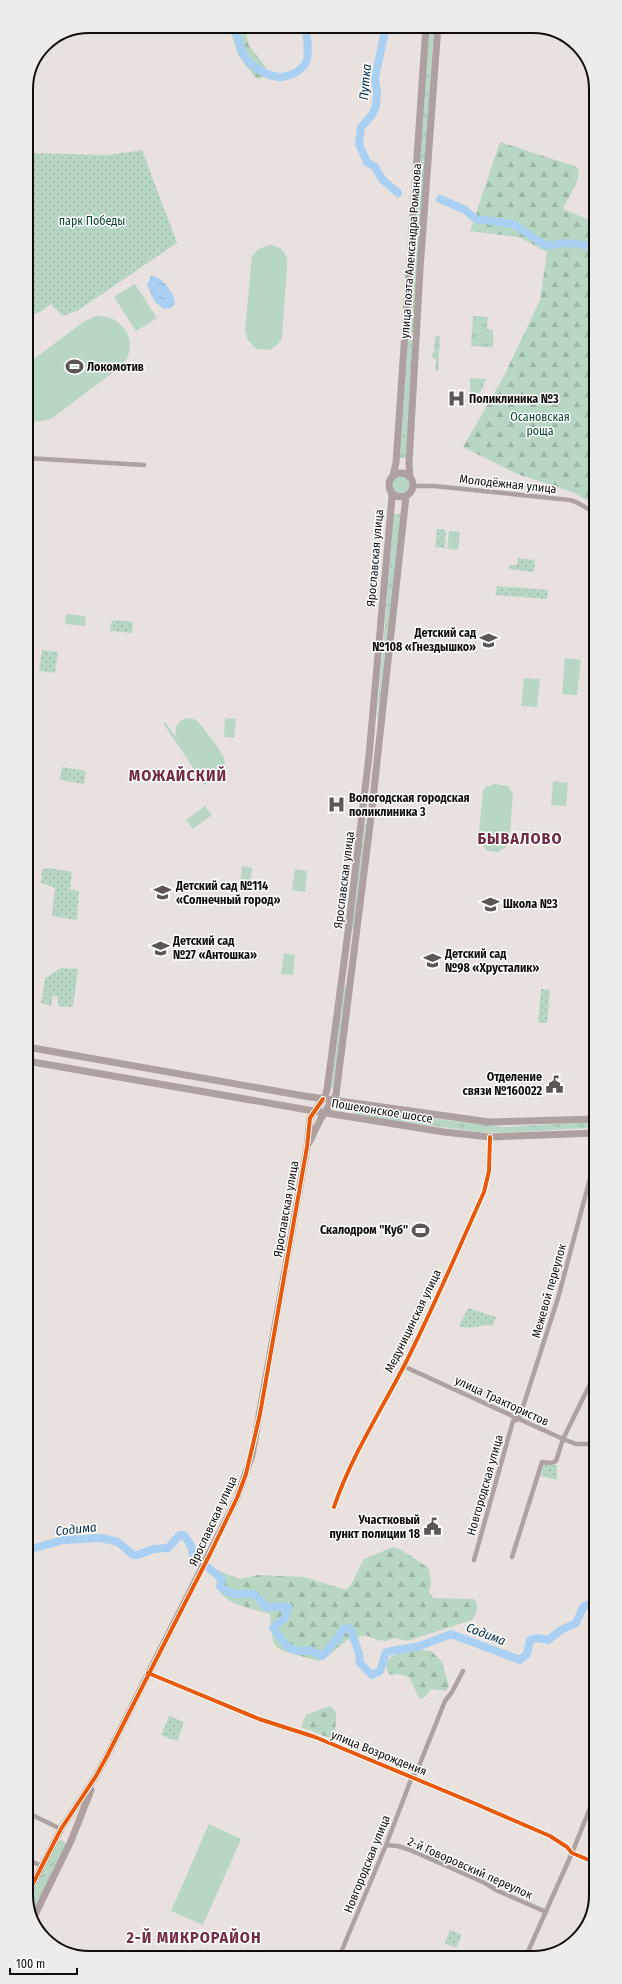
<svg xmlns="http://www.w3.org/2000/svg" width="622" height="1984" font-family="'Fira Sans Condensed',sans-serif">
	<defs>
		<pattern id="grass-tufts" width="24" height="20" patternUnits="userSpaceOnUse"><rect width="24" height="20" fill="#b8d7c2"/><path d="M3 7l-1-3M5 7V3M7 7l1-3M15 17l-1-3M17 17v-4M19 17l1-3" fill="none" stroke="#9db7a5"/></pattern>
		<pattern id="forest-firs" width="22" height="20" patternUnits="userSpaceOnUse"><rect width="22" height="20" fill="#b8d7c2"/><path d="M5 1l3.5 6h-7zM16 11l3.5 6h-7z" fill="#9db7a5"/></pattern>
		<pattern id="park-dots" width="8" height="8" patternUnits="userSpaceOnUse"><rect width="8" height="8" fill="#b8d7c2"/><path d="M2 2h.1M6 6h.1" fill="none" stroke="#9db7a5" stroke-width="1.8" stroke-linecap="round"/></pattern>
		<pattern id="water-ripples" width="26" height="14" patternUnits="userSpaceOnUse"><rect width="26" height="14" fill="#a9d0f3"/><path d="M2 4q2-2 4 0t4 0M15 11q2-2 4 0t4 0" fill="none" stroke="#90b1cf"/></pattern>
	</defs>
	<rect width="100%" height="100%" fill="#e9e1de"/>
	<path fill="url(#grass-tufts)" d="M429,26h5l-20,307h-6z
		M473,316l15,1 -1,12 6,1v17l-22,-1z
		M435,336h5l-2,35h-3l1,-11 -5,-4 3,-4z
		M408,340h5l-7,118h-6z
		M470,378l16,1 -6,14h-10z
		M392 485a9 9 0 1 1 18 0a9 9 0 1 1-18 0Z
		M394,514h7l-21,204h-3z
		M365,824h4l-14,105h-4z
		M344,986h4l-13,103 -4,-1z
		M354,1109l150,18 83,-5 1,6 -85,5 -24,-1 -126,-17z
		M59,1840l5,1 2,4 -34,73c-12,-20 14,-57 23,-76z"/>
	<path fill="url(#forest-firs)" d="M229,26h11l6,5 2,13 19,25 -3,8 -6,2 -3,-2 -17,-22z
		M500,142l77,25c7,9 -10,32 -14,42l31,13v282l-22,-12 -55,-18 -54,-27 40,-69 37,-78 7,-48 -28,-15 -49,-6z
		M393,1547c5,0 31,17 36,22l2,15 -2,7 4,7 41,1c6,7 3,14 -2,21l-65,21 -12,-3 -10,3 -8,-1 -11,-5 -19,5 -20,17 -9,4 -35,-10 -6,-4 -4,-5 -3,-28c-21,-7 -64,-12 -51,-43l21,8 18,-4 46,2 42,13 5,-5 13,-26z
		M419,1650l12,1 11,11 7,24 -3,5 -15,-2 -8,10 -4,-1 -10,-21 -11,-3 -6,1 -4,-2c-8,-20 18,-21 31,-23z
		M330,1706l6,6 -1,28 -34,-13 5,-12z"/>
	<path fill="url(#park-dots)" d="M142,150l35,93 -100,68 -15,5 -11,-12 -11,8 -14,4v-163l83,2z
		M437,529l9,1 -1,18 -10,-1z
		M518,558l17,2 -1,12 -25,-3 1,-4h7z
		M497,586l51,4 -1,9 -52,-4z
		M112,620l21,2 -1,11 -22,-2z
		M42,650l16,2 -3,21 -16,-2z
		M62,767l24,4 -2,13 -24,-4z
		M50,868l22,4 -2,17 9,2 -2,29 -25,-4 3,-28 -14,-5 1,-14z
		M61,968l17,1 -5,38 -15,-1v-9l-5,-1 -2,10 -10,-3 4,-25z
		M541,989l9,1 -3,33 -9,-1z
		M468,1308l28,9 -3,9c-11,-3 -22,5 -34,0z
		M544,1464l13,1v15l-16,-4z
		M169,1716l15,6 -7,19 -16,-6z
		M450,1930l12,5 -6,13 -11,-5z"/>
	<path fill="#b8d7c2" d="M270,245c11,1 18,8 17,20l-5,74 -4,5 -8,6 -14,-1 -8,-9 -3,-9 7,-75 6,-7z
		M135,284l22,34 -21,13 -22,-34z
		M96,316c28,-1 43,25 28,48l-73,55 -14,3 -11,-3v-54l57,-43z
		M449,531l11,1 -2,18 -11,-1z
		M66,614l20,2 -1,10 -20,-2z
		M565,658l16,2 -4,35 -15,-1z
		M524,678l16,1 -3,28 -16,-1z
		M188,718c4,0 6,1 9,3 6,5 25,31 27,38 5,15 -11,20 -21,16l5,8 -3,2 -42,-62 2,-1 11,15c-2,-10 2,-17 12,-19z
		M225,718l11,1 -2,19 -10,-1z
		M553,781l15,2 -2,23 -15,-1z
		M494,784l14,2 5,8 -4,50 -3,3 -8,5 -10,-1 -10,-10 5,-50 3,-4z
		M205,806l7,9 -19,14 -7,-9z
		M242,866l10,2 -2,17 -10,-2z
		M295,869l12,2 -2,21 -13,-2z
		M284,953l11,2 -2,20 -12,-1z
		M209,1824l32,15 -38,86 -32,-14z"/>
	<path fill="url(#water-ripples)" d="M151,276c10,-1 23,17 24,26l-4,6 -7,1 -9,-7 -8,-17z"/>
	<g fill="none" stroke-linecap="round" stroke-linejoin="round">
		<path stroke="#a9d0f3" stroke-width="8" d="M234,26c5,11 6,29 15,36 14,13 31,21 49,9 4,-3 8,-6 9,-11 2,-12 0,-23 -2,-34
			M386,26l-11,52 2,14 -1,14 -4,9 -11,12 -2,17 8,18 8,5 7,12 16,14
			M440,199l25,11 11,9 37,5 32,21c6,2 12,-2 19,-2 10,0 20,3 30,2
			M28,1550l35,-10 38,-2 17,4 15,13h5l15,-6 15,-1 12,-13h4l7,11 2,9 29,24 -2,7c4,3 9,7 14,8 20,1 17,-6 32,13h22l-3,11 -12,10c12,15 16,27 37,22l12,6 16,-18 5,-9 7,-1 9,25 1,10 12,12 8,-4 6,-19 34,-6 31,-12 69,26 7,-6 3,-14 7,-2 11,2 13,-10 15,-7 7,-16 13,-6"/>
		<path stroke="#aea2a1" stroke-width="4.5" d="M26,458l118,7
			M417,486h17l136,14 6,2 18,10
			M403,1366l160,73 13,5h19
			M519,1419l39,-121 34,-127 3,-2
			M334,1507c17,-50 46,-95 70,-141 29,-57 54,-116 80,-174l5,-21 1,-34
			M512,1557l30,-95 9,1 5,-2 7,-22 32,-65
			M474,1560l39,-139 6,-2
			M148,1673l111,46 56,18 161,67 74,32 17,11 5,6 24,10
			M28,1813l33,16
			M386,1845l12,1 12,4 75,33 11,7 50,22
			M28,1860l14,6
			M526,1956l46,-103 24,-60
			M339,1957l47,-112 26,-68 5,-6 28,-70 7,-9 11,-21"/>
		<path stroke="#ada09f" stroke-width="7" d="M389 485a12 12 0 1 1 24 0a12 12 0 1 1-24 0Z
			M393,475l3,-12 30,-437
			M410,478l-1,-15 11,-194 18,-243
			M27,1047l277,49 185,26 106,-3
			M27,1061l287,50 130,21 46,5 105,-4
			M309,1143l12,-25 15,-23 35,-278 35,-321
			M28,1893l33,-64 35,-53 11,-20 130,-258 15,-43 55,-308 3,-29 15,-22 2,-6 21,-158 21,-176 23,-259 -1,-6
			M33,1919l38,-78 20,-51"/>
		<defs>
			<path id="cycleway" d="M334,1507c17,-50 46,-95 70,-141 29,-57 54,-116 80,-174l5,-21 1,-34
				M148,1673l111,46 56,18 161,67 74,32 17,11 5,6 24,10
				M28,1893l33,-64 35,-53 11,-20 103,-202 27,-56 9,-24 14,-60 47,-267 3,-29 13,-19"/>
		</defs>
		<use href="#cycleway" stroke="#fff" stroke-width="6"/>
		<use href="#cycleway" stroke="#e8590c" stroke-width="4"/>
	</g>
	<defs>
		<symbol id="stadium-bare" viewBox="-9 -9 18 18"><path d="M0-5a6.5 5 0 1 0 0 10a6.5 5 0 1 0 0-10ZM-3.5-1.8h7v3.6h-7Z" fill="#5c5754" stroke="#fff" stroke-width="2.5" paint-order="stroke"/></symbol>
		<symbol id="hospital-bare" viewBox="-9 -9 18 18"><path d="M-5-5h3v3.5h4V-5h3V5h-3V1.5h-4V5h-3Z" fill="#5c5754" stroke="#fff" stroke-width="2.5" paint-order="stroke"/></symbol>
		<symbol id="school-bare" viewBox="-9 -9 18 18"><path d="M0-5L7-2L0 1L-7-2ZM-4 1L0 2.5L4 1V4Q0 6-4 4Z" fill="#5c5754" stroke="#fff" stroke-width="2.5" paint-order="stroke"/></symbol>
		<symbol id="civic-bare" viewBox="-9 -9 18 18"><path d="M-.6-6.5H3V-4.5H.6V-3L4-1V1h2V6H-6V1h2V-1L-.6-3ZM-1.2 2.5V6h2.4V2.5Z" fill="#5c5754" stroke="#fff" stroke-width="2.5" paint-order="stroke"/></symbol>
	</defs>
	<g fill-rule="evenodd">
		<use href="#stadium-bare" x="62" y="354" width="25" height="25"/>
		<use href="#hospital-bare" x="444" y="386" width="25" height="25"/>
		<use href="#school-bare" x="476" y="628" width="25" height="25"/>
		<use href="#hospital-bare" x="324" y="792" width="25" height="25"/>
		<use href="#school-bare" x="150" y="880" width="25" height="25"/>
		<use href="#school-bare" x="478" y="892" width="25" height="25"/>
		<use href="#school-bare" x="148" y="936" width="25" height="25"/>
		<use href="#school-bare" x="420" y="948" width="25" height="25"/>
		<use href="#civic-bare" x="542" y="1072" width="25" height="25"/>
		<use href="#stadium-bare" x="408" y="1218" width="25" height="25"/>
		<use href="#civic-bare" x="420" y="1514" width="25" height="25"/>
	</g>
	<g text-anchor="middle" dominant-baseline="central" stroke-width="3" stroke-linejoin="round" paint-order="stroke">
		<g font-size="12" fill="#09462c" stroke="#fff">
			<text x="92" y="221">парк Победы</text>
			<text x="540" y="417">Осановская<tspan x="540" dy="14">роща</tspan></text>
		</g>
		<g font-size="12" fill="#100c0a" stroke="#fff">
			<text transform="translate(411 251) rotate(-86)">улица поэта Александра Романова</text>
			<text transform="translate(508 484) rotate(6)">Молодёжная улица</text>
			<text transform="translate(375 558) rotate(-85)">Ярославская улица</text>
			<text transform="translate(344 880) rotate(-83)">Ярославская улица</text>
			<text transform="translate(382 1111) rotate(9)">Пошехонское шоссе</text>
			<text transform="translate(286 1209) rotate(-80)">Ярославская улица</text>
			<text transform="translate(549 1291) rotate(-74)">Межевой переулок</text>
			<text transform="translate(413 1321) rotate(-64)">Медуницинская улица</text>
			<text transform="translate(502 1401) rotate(25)">улица Трактористов</text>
			<text transform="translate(485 1485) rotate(-74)">Новгородская улица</text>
			<text transform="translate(213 1521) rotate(-65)">Ярославская улица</text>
			<text transform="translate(379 1753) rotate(22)">улица Возрождения</text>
			<text transform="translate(367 1864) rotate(-68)">Новгородская улица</text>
			<text transform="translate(470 1868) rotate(24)">2-й Говоровский переулок</text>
		</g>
		<g font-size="12" font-weight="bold" fill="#100c0a" stroke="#fff" text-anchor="start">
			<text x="87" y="367">Локомотив</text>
			<text x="469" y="399">Поликлиника №3</text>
			<text x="476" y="633" text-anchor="end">Детский сад<tspan x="476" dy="14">№108 «Гнездышко»</tspan></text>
			<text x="349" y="798">Вологодская городская<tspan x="349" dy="14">поликлиника 3</tspan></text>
			<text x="176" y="886">Детский сад №114<tspan x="176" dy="14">«Солнечный город»</tspan></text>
			<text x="503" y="904">Школа №3</text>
			<text x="173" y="941">Детский сад<tspan x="173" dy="14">№27 «Антошка»</tspan></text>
			<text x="445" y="954">Детский сад<tspan x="445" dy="14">№98 «Хрусталик»</tspan></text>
			<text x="542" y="1077" text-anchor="end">Отделение<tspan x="542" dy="14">связи №160022</tspan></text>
			<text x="408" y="1230" text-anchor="end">Скалодром "Куб"</text>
			<text x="420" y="1520" text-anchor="end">Участковый<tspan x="420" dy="14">пункт полиции 18</tspan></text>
		</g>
		<g font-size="13" font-style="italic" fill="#002c4c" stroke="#fff">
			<text transform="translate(365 82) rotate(-85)">Путка</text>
			<text transform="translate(76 1529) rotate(-6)">Содима</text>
			<text transform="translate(486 1634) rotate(21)">Содима</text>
		</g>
		<g font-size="16" font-weight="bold" letter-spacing="1" fill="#722d42" stroke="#fff">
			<text x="178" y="775">МОЖАЙСКИЙ</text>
			<text x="520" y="838">БЫВАЛОВО</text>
			<text x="194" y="1937">2-Й МИКРОРАЙОН</text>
		</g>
	</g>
	<path d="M0 0H622V1984H0ZM89 33H533A56 56 0 0 1 589 89V1895A56 56 0 0 1 533 1951H89A56 56 0 0 1 33 1895V89A56 56 0 0 1 89 33Z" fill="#ececeb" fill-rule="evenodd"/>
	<path fill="none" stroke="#100c0a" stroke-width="2" d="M89 33H533A56 56 0 0 1 589 89V1895A56 56 0 0 1 533 1951H89A56 56 0 0 1 33 1895V89A56 56 0 0 1 89 33Z"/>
	<path d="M10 1968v6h67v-6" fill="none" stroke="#100c0a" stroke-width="2"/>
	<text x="16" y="1968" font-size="12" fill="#100c0a" stroke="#ffffff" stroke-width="3" paint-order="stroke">100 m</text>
</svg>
